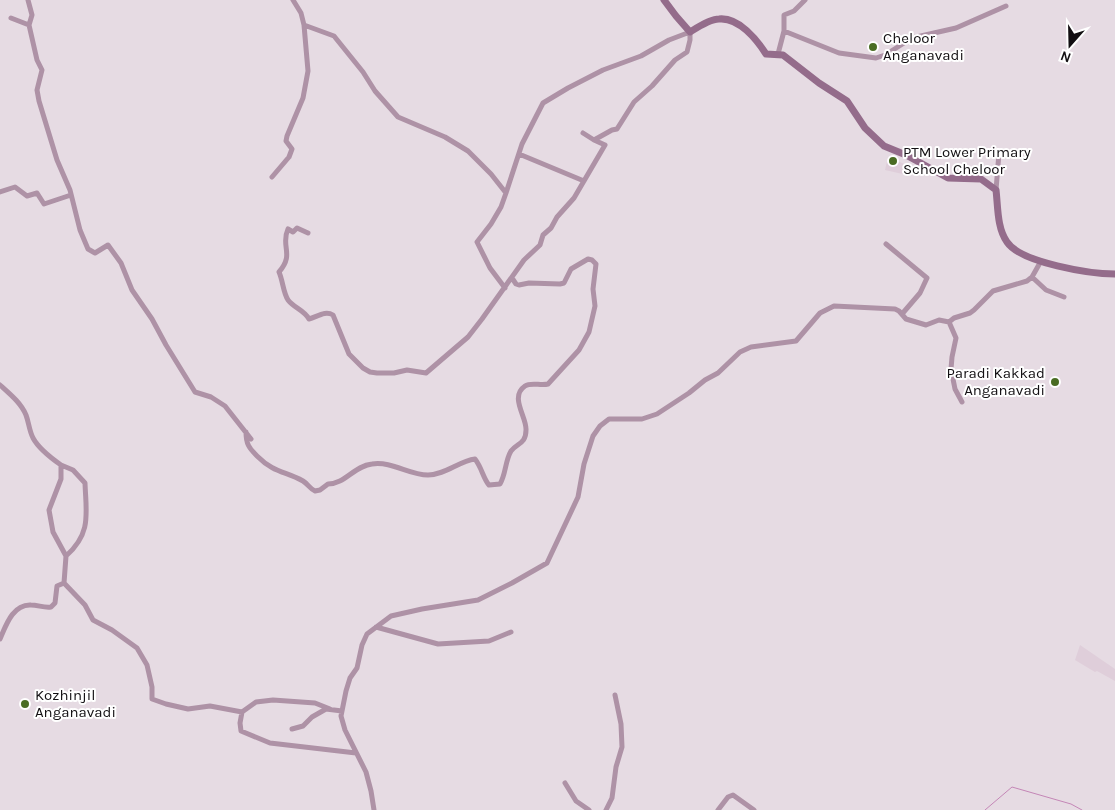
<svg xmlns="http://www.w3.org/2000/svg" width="1115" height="810" font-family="Karla,sans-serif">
	<rect width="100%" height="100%" fill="#e6dbe3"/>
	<path fill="#dfceda" d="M888,157l21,9 -2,9 -22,-5z
		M1080,645l35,24v12l-18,-10 -2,1 -20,-12z"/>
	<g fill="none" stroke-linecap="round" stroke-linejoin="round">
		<path stroke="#c486b6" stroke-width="1" d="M985,810l27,-23 59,17 11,6"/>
		<path stroke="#ae92a6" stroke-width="5" d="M28,0l4,15 -3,10 8,35 5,10 -5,20 2,11 18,59 13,30 10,40 8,19 7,4 13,-8 13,18 11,27 20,29 14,26 29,47 16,5 14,9 26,33
			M293,0l8,13 3,12 30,11 29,36 12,19 23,26 47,20 23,14 23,23 15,19 16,-49 21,-41 25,-15 35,-18 38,-14 28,-16 21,-8v8l-3,12 -12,8 -23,26 -18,16 -17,27 -5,1 -18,10 -11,-7
			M11,18l18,7
			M784,31l55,22 37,5 9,-3 27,-17 44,-10 50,-22
			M778,54l6,-23v-16l10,-4 11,-11
			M519,154l65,27
			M272,177l17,-20 3,-8 -6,-8 1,-5 16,-38 5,-27 -4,-46
			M996,190l3,-37
			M0,192l15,-5 12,9 10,-3 7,11 27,-9
			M308,233l-11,-5 -4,4 -5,-3c-8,17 7,25 -9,43 4,9 4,20 9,28 6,8 16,10 21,19 8,-2 16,-9 24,-4l16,39 14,14 7,4 7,1h17l13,-3 19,3 42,-36 14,-18 42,-59 16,-15 3,-10 8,-7 6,-11 17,-19 31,-53 -11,-5
			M886,244l41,34 -7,15 -18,21
			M1032,277l14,13 18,7
			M505,288l-15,-20 -13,-26 14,-18 10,-17 5,-14
			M949,322l7,16 -4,19 -1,12 4,20 7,13
			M0,385c10,9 21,18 26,30 3,8 3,15 7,23 6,11 18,20 28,27v14l-12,31 4,22 13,24 -2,27 21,22 8,15 19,10 25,18 10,17 5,22v12l14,5 22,5 22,-3 32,6 -2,11 1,8 29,12 86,10
			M246,432c0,12 3,16 11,24 17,17 28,15 46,25 5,3 7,8 12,10l5,-1 8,-6c17,0 26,-18 44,-20 20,-3 37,11 56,11 17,0 31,-14 47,-16 7,9 8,19 14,26l11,-1c6,-10 5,-23 11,-33 6,-8 15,-7 15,-21 1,-13 -17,-33 -1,-44 6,-4 16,0 23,-2l31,-34 10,-18 6,-26 -2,-17 3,-25 -4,-4 -4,-1 -17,10 -7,14 -4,1 -31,-1 -10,2 -3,-1 -4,-6
			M61,465l12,5 12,13c1,30 7,50 -19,73
			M376,627l62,17 51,-3 22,-9
			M0,639c6,-14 13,-35 31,-34 7,0 13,3 20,2l4,-4 2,-17 7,-3
			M242,712l14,-10 17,-2 42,3 15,6
			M292,729l11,-3 9,-9 14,-8 16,2
			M565,783l11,18 13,9
			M374,810l-3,-19 -5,-19 -21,-42 -4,-14 5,-25 4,-13 7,-10 5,-23 5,-11 24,-18 31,-7 56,-9 34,-17 35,-20 31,-66 6,-33 9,-28 7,-10 9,-7h33l15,-5 32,-21 16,-13 13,-7 22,-21 11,-5 45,-6 24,-28 14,-7 61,3 4,2 7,8 20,6 13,-5 10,2 5,-4 16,-5 4,-3 19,-19 34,-10 5,-4 9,-16
			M606,810l6,-12 4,-31 6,-20 -1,-23 -6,-29
			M718,810l10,-13 5,-2 21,15"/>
		<path stroke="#946c8b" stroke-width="7" d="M664,0l12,16 14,16c8,-5 20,-13 29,-13 20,-2 38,21 47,35l17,1 36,28 28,18 18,27 19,18 22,9 42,23 33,1 15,11c2,17 1,38 11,52 14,21 84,32 108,32"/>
	</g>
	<g fill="#4a6c23" stroke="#fff" stroke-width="2">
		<circle cx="873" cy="47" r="5"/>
		<circle cx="893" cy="161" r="5"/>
		<circle cx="1055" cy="382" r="5"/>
		<circle cx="25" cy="704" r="5"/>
	</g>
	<g text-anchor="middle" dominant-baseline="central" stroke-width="4" stroke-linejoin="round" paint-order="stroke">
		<g font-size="15" fill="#120f12" stroke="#fff" text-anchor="start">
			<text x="883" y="38">Cheloor<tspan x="883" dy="17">Anganavadi</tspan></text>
			<text x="903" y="152">PTM Lower Primary<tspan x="903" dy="17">School Cheloor</tspan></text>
			<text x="1045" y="373" text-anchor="end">Paradi Kakkad<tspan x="1045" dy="17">Anganavadi</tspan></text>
			<text x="35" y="695">Kozhinjil<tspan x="35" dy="17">Anganavadi</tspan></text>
		</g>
	</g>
	<g transform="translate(1070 45) rotate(200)" stroke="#ffffff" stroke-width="4" paint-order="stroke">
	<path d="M0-4L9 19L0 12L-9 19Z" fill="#120f12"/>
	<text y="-8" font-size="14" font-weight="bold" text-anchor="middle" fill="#120f12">N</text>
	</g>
</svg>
